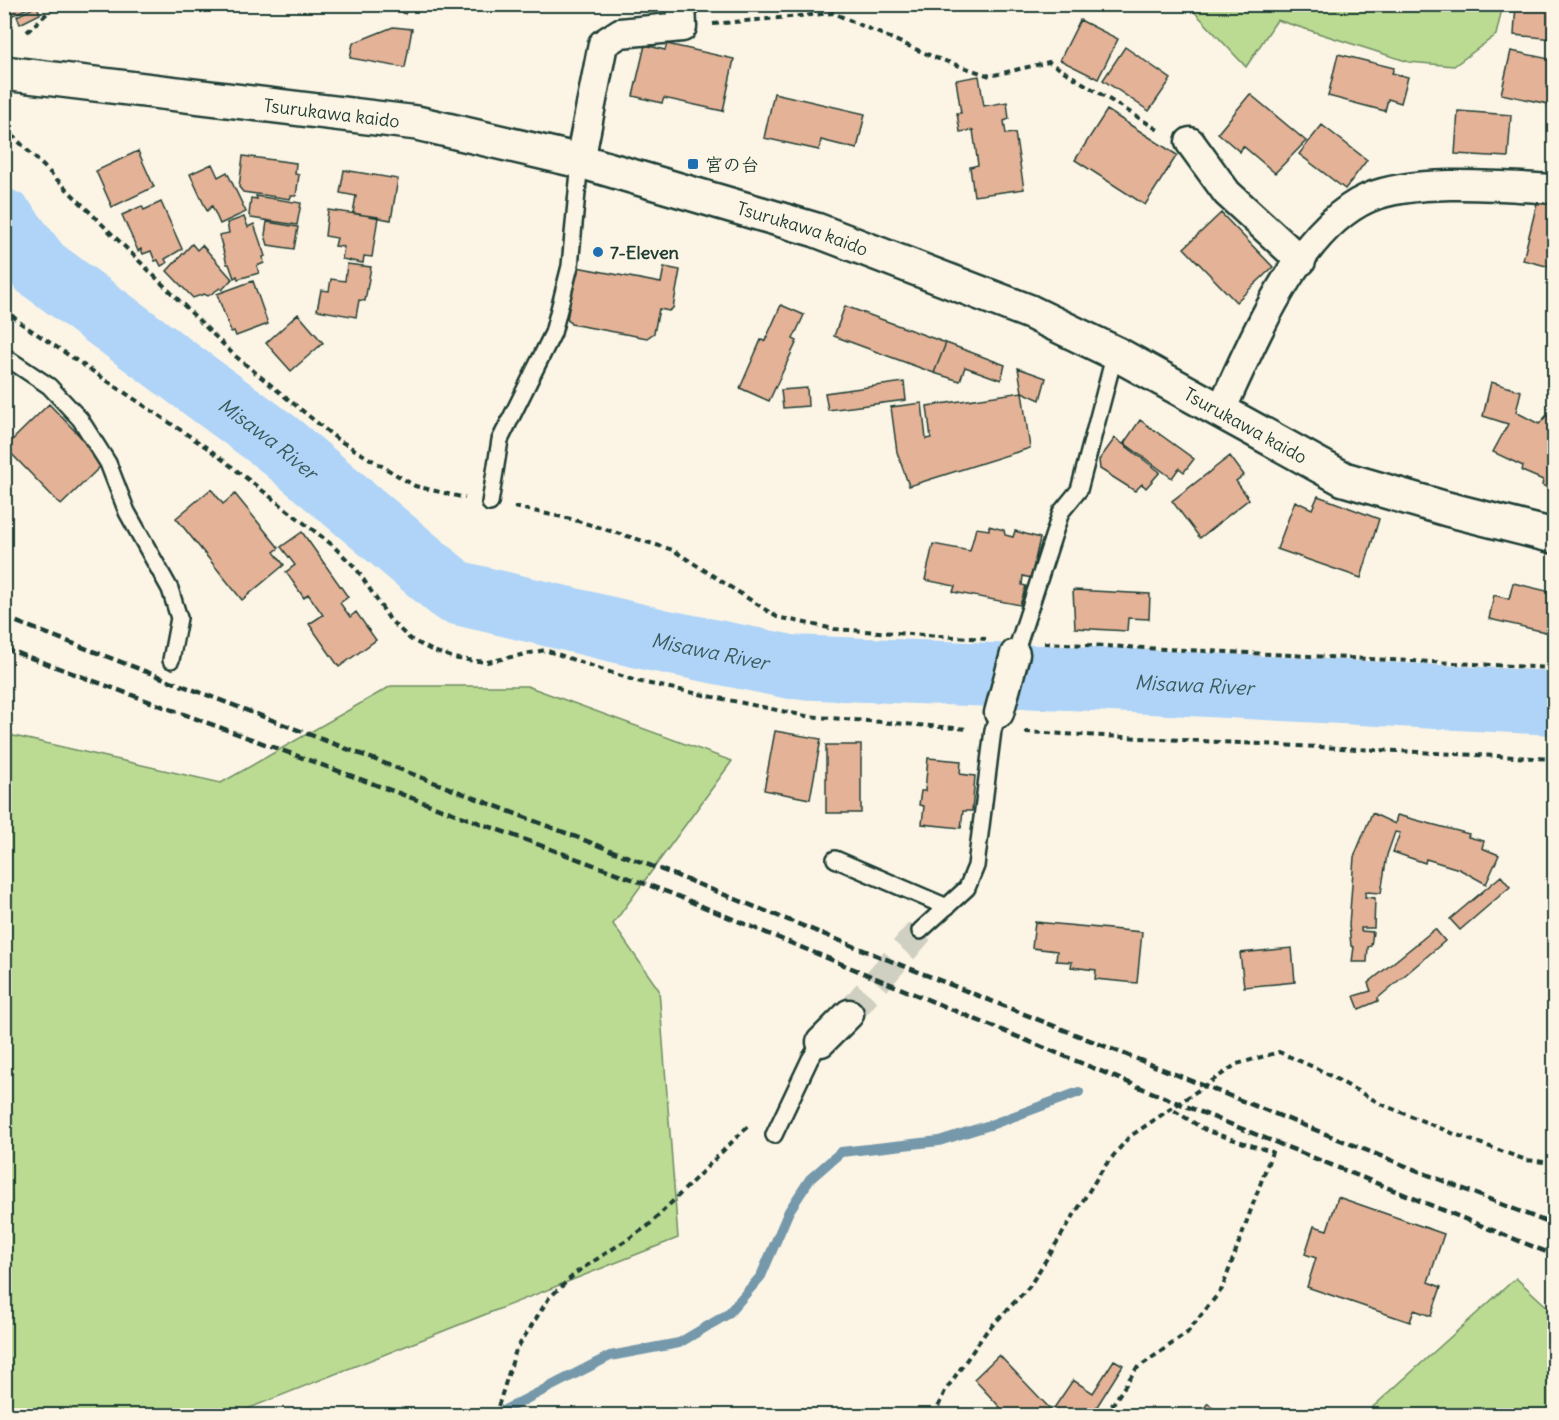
<svg xmlns="http://www.w3.org/2000/svg" width="1559" height="1420" font-family="Delius,'Klee One',sans-serif">
	<rect width="100%" height="100%" fill="#fcf5e5"/>
	<filter id="ink" filterUnits="userSpaceOnUse"><feTurbulence type="fractalNoise" baseFrequency=".0167" numOctaves="2"/><feDisplacementMap in="SourceGraphic" scale="12" xChannelSelector="R" yChannelSelector="G"/><feConvolveMatrix kernelMatrix="1 2 1 2 8 2 1 2 1" color-interpolation-filters="sRGB"/></filter>
	<g filter="url(#ink)">
		<path fill="#bbda92" stroke="#6d8c63" stroke-width="1.5" d="M1188,5h315l-7,30 -42,31 -45,-4 -132,-42 -31,47z
			M391,686h136l205,75 -119,163 46,66 19,248 -446,177h-227v-681l216,49z
			M1516,1278l38,35v102h-190z"/>
		<g fill="none" stroke-linecap="round" stroke-linejoin="round">
			<path stroke="#7598aa" stroke-width="10" d="M493,1416l117,-60 69,-13 49,-29 33,-38 28,-65 21,-32 31,-27 98,-11 54,-17 86,-32"/>
			<path stroke="#afd4f8" stroke-width="64" id="s1" d="M4,221l36,47 236,174 178,150 203,48 134,27 302,12 461,24"/>
		</g>
		<path fill="#e4b296" stroke="#1f3d34" stroke-width="1.5" d="M4,4h32l-29,14z
			M387,4h23l-5,10z
			M1516,4l38,1v34l-40,-4z
			M37,6l3,8 -20,10 -3,-8z
			M1080,20l38,19 -20,40 -38,-19z
			M393,27l19,2 -7,39 -55,-10 3,-15z
			M667,44l67,15 -11,52 -59,-13 -2,5 -29,-7 12,-51 20,5z
			M1125,47l46,32 -22,32 -46,-31z
			M1511,51l43,9 -1,45 -52,-11z
			M1338,54l56,14 -2,5 16,4 -7,26 -13,-4 -3,12 -57,-15z
			M979,76l5,30 23,-4 2,17 -5,2 2,13 9,-1 9,56 -50,7 -4,-29 8,-2 -5,-35 -13,2 -3,-19h4l-5,-33z
			M774,93l91,21 -8,35 -36,-9 -2,10 -55,-12z
			M1250,94l56,47 -31,32 -32,-27 -3,6 -22,-19z
			M1107,110l70,45 -32,50 -70,-45z
			M1458,111l53,4 -3,42 -53,-3z
			M1322,125l45,35 -22,29 -46,-35z
			M138,151l16,36 -42,20 -16,-36z
			M243,156l53,7 -1,11 4,1 -3,21h-5l-1,3 -47,-7 -4,-5z
			M212,164l6,13 9,-5 19,40 -26,12 -8,-18 -5,5 -17,-37z
			M344,170l54,9 -7,41 -38,-7 3,-17 -16,-3z
			M256,196l45,7 -4,22 -46,-7 -2,-3 2,-17 6,1z
			M1538,199l16,4v65l-31,-8z
			M161,202l21,47 -17,10 2,4 -6,3 -3,-6 -3,1 -4,-10 -8,3 -2,-5 -3,2 -16,-36 20,-9 2,4z
			M328,210l50,7 -6,40 -8,-1 -1,7 -21,-4 2,-12 -9,-1 2,-8 -12,-2z
			M1221,213l52,54 -37,35 -52,-54z
			M244,217l4,10 6,-3 11,32 -2,1 1,6 -7,3 2,7 -21,6 -1,-3 -3,2 -5,-14h-2l-8,-29 10,-2 -2,-10z
			M267,222l31,5 -4,22 -26,-4 -3,-10z
			M192,244l5,6 5,-5 30,34 -10,11 -2,-2 -12,8 -4,-2 -11,4 -26,-27z
			M347,264l24,3 -6,34 -6,-1 -3,17 -39,-7 4,-20 8,1 2,-12 14,2z
			M577,267l84,16 3,-16 16,3 -7,38 -4,3 -10,-2 -5,24 -7,5 -76,-14 -4,-5z
			M253,281l15,43 -32,12 -2,-5 -3,1 -14,-38z
			M781,305l23,10 -11,24 4,2 -28,60 -29,-13 21,-48 4,1z
			M845,306l101,37 -12,30 -100,-37z
			M298,314l25,29 -32,28 -25,-28z
			M946,343l59,22 -4,15 -36,-13 -5,14 -26,-8z
			M1018,368l28,10 -6,22 -18,-8z
			M904,382l2,18 -78,10 -3,-17z
			M1491,382l30,9 -5,21 23,12 8,-9 7,3v73l-12,-6 1,-5 -21,-9 1,-5 -30,-14 15,-28 -25,-8z
			M807,388l1,18 -25,2 -2,-18z
			M1022,392l8,56 -121,38 -12,-34 -6,-45 31,-4 4,36 5,-1 -4,-32z
			M49,404l56,58 -44,43 -56,-58z
			M1140,420l54,39 -10,13 -5,-4 -7,10 -48,-35z
			M1115,438l45,34 -14,16 -4,-4 -7,7 -35,-22 -1,-9z
			M1230,456l14,19 -8,6 13,18 -49,39 -28,-37z
			M211,489l12,15 12,-10 44,54 -5,4 10,13 -42,35 -66,-82z
			M1318,496l61,23 -18,59 -84,-29 18,-48 17,8z
			M989,526l15,4 1,5 8,2 2,-6 25,7 -9,40 -8,-2 -1,9 4,1 -6,19 -67,-13 2,-6 -30,-6 8,-36 37,7 6,-23 13,2z
			M302,532l46,65 -8,6 10,14 6,-5 20,28 -37,27 -30,-43 14,-9 -15,-21 -4,4 -18,-26 9,-7 -14,-18z
			M1513,583l38,9 -1,5 4,1v17l-4,18 -61,-14 5,-24 15,4z
			M1073,590l77,4 -1,25 -21,-1 -1,13 -52,-3z
			M775,731l46,8 -11,60 -46,-9z
			M826,745h35v68h-35z
			M928,758l33,3 -1,13 15,2 -3,35h-9l-2,17 -39,-4 2,-18 -5,-1 2,-14h4z
			M1372,813l23,11 2,-9 72,19 -1,3 16,4 -2,7 17,7 -13,29 -27,-15 -33,-10 -1,4 -32,-11 7,-19 -5,-1 -8,23 -6,38 -15,-1 -1,5 10,1 -1,30h-13v3l12,1 -2,14 -3,1 -1,15h-15l2,-15 -3,-1 -2,-21 5,-68z
			M1501,876l9,11 -50,43 -10,-11z
			M1035,922l107,10 -5,51 -42,-4 1,-9 -25,-3 1,-5 -16,-1 1,-10 -25,-3z
			M1435,929l10,12 -67,57v3l-19,8 -5,-13 17,-5 -3,-8z
			M1292,948l3,34 -51,5 -4,-34z
			M1338,1197l106,37 -16,48 13,5 -10,29 -17,-6 -4,12 -103,-35 9,-29 -11,-4 9,-28 13,4z
			M999,1355l58,61h-49l-34,-37z
			M1114,1360l9,5 -32,51h-25l-12,-8 19,-28 20,13z
			M1208,1403l14,13h-24z"/>
		<g fill="none" stroke-linecap="round" stroke-linejoin="round">
			<path stroke="#d0d0c2" stroke-width="28" stroke-dasharray="28 14" stroke-linecap="butt" d="M849,1014l71,-83"/>
			<defs>
				<path id="service" d="M4,356l45,30 31,33 28,44 19,49 43,77 9,29 -8,42
					M490,503l10,-63 53,-107 17,-67 10,-105
					M1015,654l46,-142 18,-22 36,-137
					M835,859l112,48
					M920,931l47,-43 9,-22 17,-136 6,-17
					M774,1135l36,-76 11,-17"/>
				<path id="minor" d="M1190,142l37,51 74,68
					M580,161l23,-117 17,-11 62,-6 -1,-23
					M1220,412c32,-67 76,-182 148,-214 46,-20 136,-12 186,-9
					M999,713l16,-59
					M821,1042l28,-28"/>
				<g id="primary">
					<path id="s2" d="M4,73l413,50 163,38 236,69 214,82 85,41 229,126 103,30 107,27"/>
				</g>
			</defs>
			<use href="#service" stroke="#1f3d34" stroke-width="20"/>
			<use href="#minor" stroke="#1f3d34" stroke-width="33"/>
			<use href="#primary" stroke="#1f3d34" stroke-width="38"/>
			<path stroke="#1f3d34" stroke-width="4" stroke-dasharray="6 4.5" stroke-linecap="butt" d="M713,24l120,-11 103,45 54,18 59,-14 111,69
				M27,32l30,-28
				M4,127l230,228 103,84 78,47 50,12
				M4,308l15,14 190,127 122,95 25,24 34,52 20,19 23,12 25,8 29,3 58,-12 91,31 170,35 161,13
				M514,507l57,12 102,31 104,67 57,12 152,10
				M1044,643l510,25
				M1025,732l529,27
				M495,1416l21,-66 33,-52 28,-26 71,-46 102,-102
				M934,1416l11,-25 41,-59 43,-45 75,-120 25,-30 108,-73 42,-12 39,17 63,35 76,31 69,25 28,3
				M1109,1416l2,-9 25,-38 51,-36 35,-44 50,-137 -65,-21 -37,-23"/>
			<use href="#service" stroke="#fcf5e5" stroke-width="15"/>
			<use href="#minor" stroke="#fcf5e5" stroke-width="28"/>
			<use href="#primary" stroke="#fcf5e5" stroke-width="33"/>
			<path stroke="#1f3d34" stroke-width="4.5" stroke-dasharray="9 4.5" stroke-linecap="butt" d="M4,617l671,258 879,350
				M4,648l666,245 486,201 398,161"/>
		</g>
	</g>
	<g fill="#1f6fb2" stroke="#fcf5e5" stroke-width="2">
		<rect x="687" y="158" width="12" height="12" rx="3"/>
		<circle cx="598" cy="252" r="6"/>
	</g>
	<g text-anchor="middle" dominant-baseline="central" stroke-width="4.5" stroke-linejoin="round" paint-order="stroke">
		<g font-size="18" fill="#1f3d34" stroke="#fcf5e5">
			<text stroke="none"><textPath href="#s2" startOffset="330">Tsurukawa kaido</textPath></text>
			<text stroke="none"><textPath href="#s2" startOffset="816">Tsurukawa kaido</textPath></text>
			<text stroke="none"><textPath href="#s2" startOffset="1302">Tsurukawa kaido</textPath></text>
		</g>
		<g font-size="18" font-weight="bold" fill="#1f3d34" stroke="#fcf5e5" text-anchor="start">
			<text x="705" y="164">宮の台</text>
			<text x="610" y="252">7-Eleven</text>
		</g>
		<g font-size="20" font-style="italic" fill="#3c5b5b" stroke="#fcf5e5">
			<text stroke="none"><textPath href="#s1" startOffset="344">Misawa River</textPath></text>
			<text stroke="none"><textPath href="#s1" startOffset="848">Misawa River</textPath></text>
			<text stroke="none"><textPath href="#s1" startOffset="1334">Misawa River</textPath></text>
		</g>
	</g>
	<rect width="1559" height="1420" fill="none" stroke="#fcf5e5" stroke-width="24"/>
	<rect x="12" y="12" width="1535" height="1396" fill="none" stroke="#1f3d34" stroke-width="2" filter="url(#ink)"/>
</svg>
